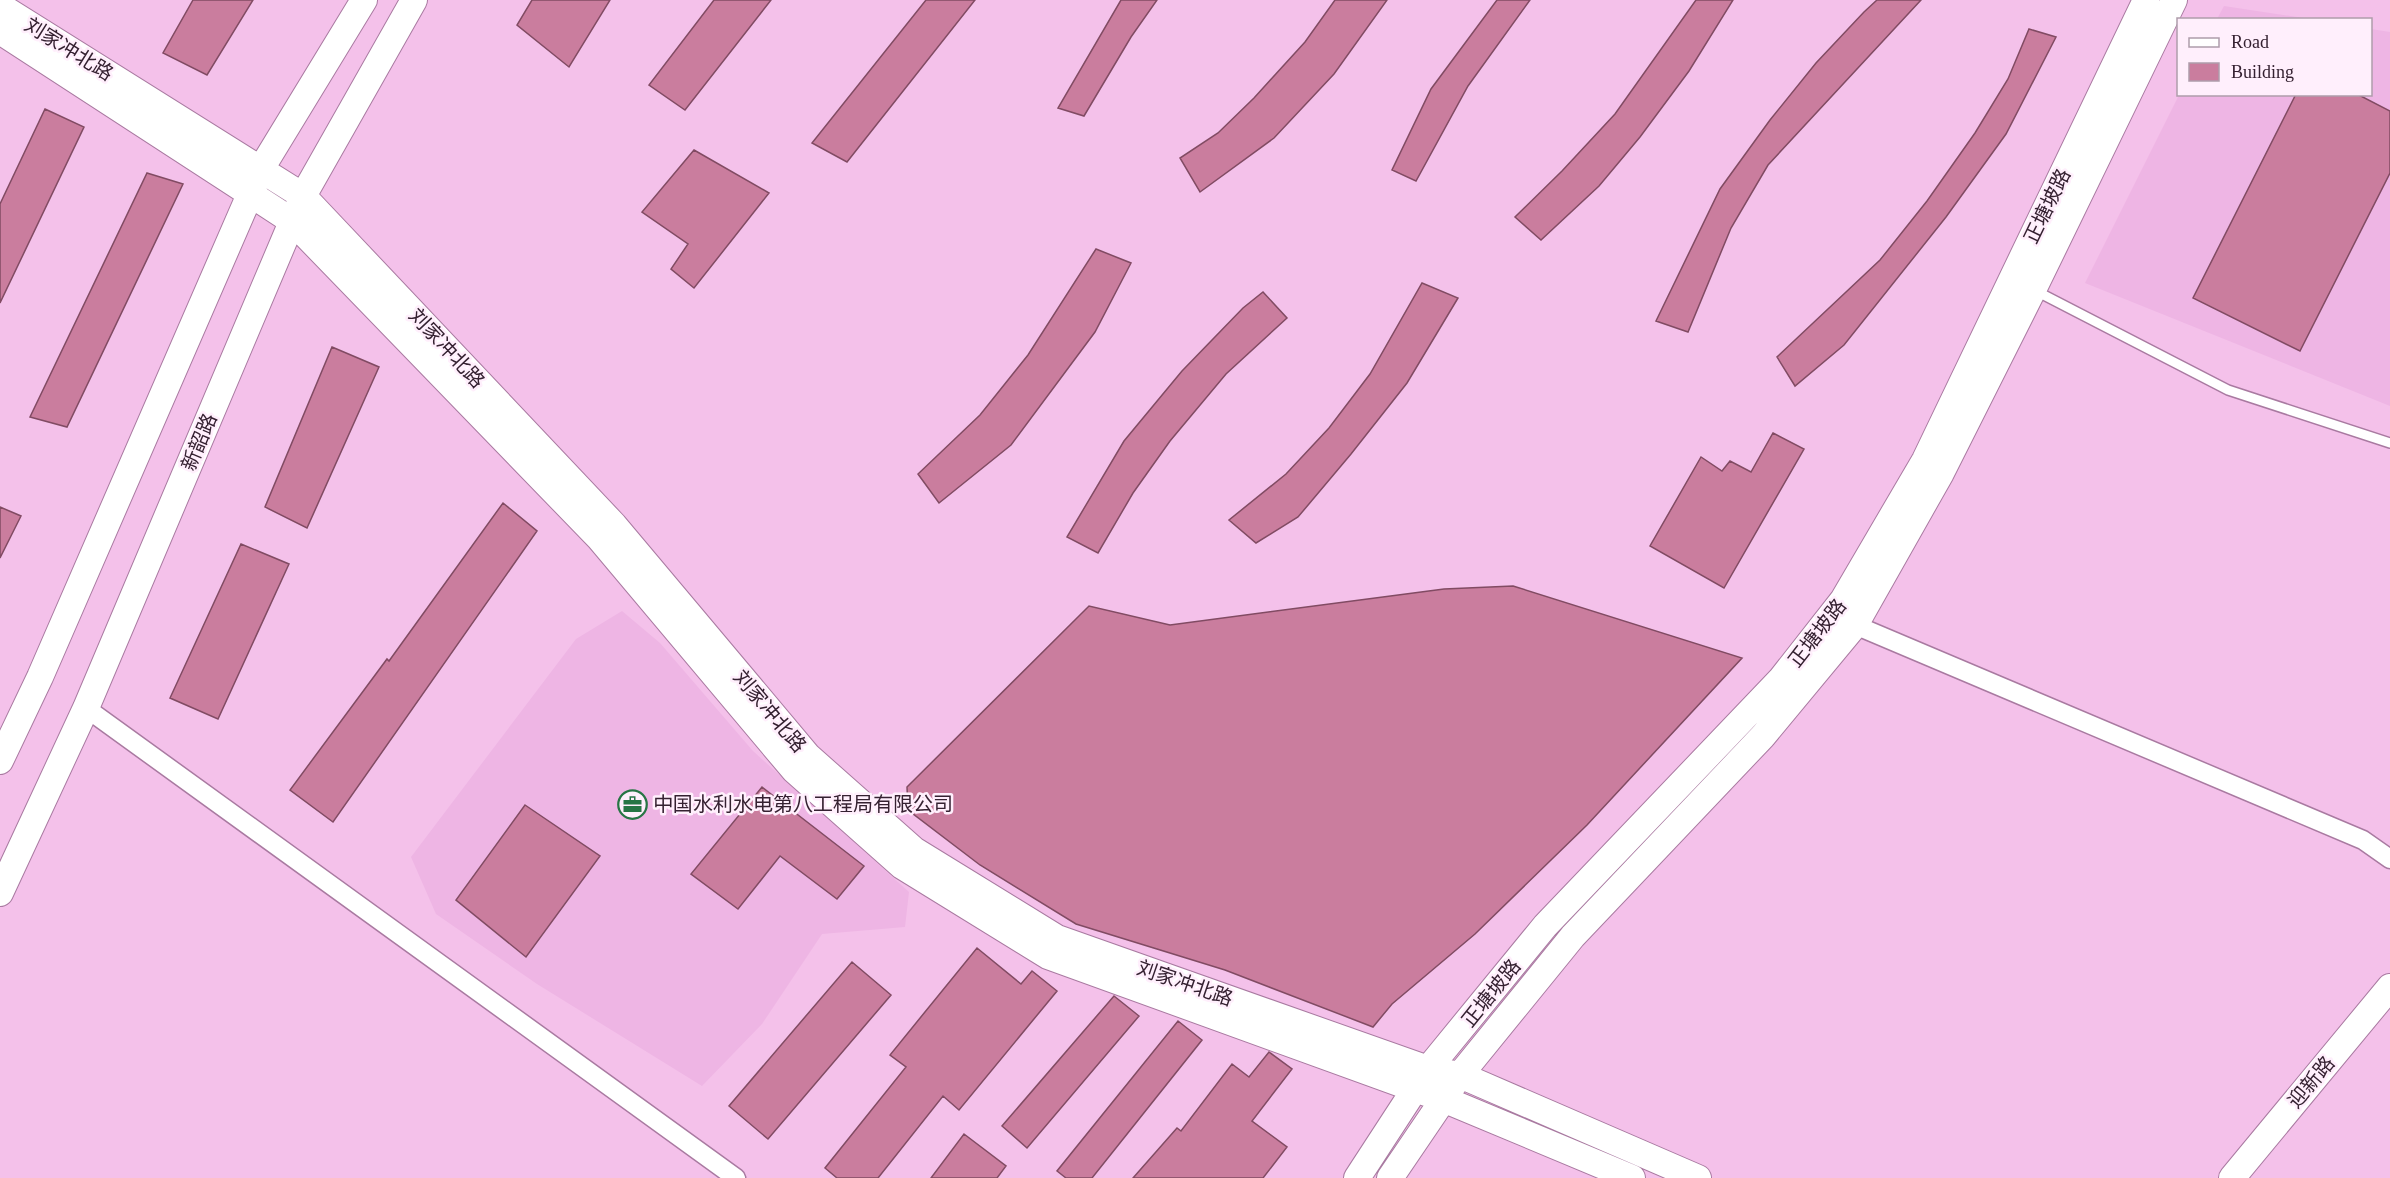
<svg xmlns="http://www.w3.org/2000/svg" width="2390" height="1178" font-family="'Times New Roman','Noto Sans SC',serif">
	<rect width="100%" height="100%" fill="#f4c1ea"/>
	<path fill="#eeb5e4" d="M2224,6l86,13h-93z
		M2371,29l19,3v374l-305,-123 94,-188 191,-1z
		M622,611l38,32 93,108 156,141 -4,35 -83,7 -60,90 -60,62 -165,-102 -101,-70 -25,-57 165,-218z"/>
	<path fill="#ca7d9e" stroke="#814b63" stroke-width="1.5" d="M193,0h60l-46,75 -44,-22z
		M532,0h78l-41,67 -52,-42z
		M714,0h57l-86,110 -36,-25z
		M926,0h49l-128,162 -35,-19z
		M1121,0h36l-26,37 -47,79 -26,-8z
		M1335,0h52l-53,74 -60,64 -74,54 -20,-34 38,-25 36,-35 51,-56z
		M1497,0h33l-62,86 -52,95 -24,-11 39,-81z
		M1696,0h37l-44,71 -49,66 -41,49 -58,54 -26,-23 47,-46 53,-57z
		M1877,0h44l-153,165 -37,63 -43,104 -32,-11 64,-132 50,-69 46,-57 48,-51z
		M2029,29l27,8 -50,97 -60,83 -102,128 -49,41 -18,-29 103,-97 47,-59 48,-68 33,-54z
		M2296,94h61l33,17v62l-90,178 -107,-53z
		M45,109l39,18 -84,176v-99z
		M694,150l75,43 -75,95 -23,-19 17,-25 -46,-32z
		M147,173l36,11 -116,243 -37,-10z
		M1096,249l35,14 -36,69 -84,113 -72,58 -21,-29 62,-59 48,-60z
		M1422,283l36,15 -51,85 -56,71 -53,63 -42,26 -27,-23 57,-46 43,-46 41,-54z
		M1263,292l24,26 -61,56 -56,67 -37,52 -35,60 -31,-16 57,-96 58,-70 61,-63z
		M332,347l47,20 -72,161 -42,-21z
		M1773,433l31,16 -80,139 -74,-42 51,-89 21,14 8,-10 21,11z
		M503,503l34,28 -204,291 -43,-32 97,-131 2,2z
		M0,507l21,9 -21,42z
		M241,544l48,20 -71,155 -48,-21z
		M1513,586l229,72 -155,167 -112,109 -83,70 -19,23 -148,-57 -149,-46 -96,-59 -72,-55 -1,-23 182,-181 81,19 274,-36z
		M762,787l102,79 -27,33 -57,-43 -42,53 -47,-35z
		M525,805l75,51 -74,101 -70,-57z
		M977,948l44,36 11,-13 25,20 -98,119 -16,-14 -65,82h-41l-12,-10 81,-101 -16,-12z
		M852,962l39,33 -123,144 -39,-33z
		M1114,996l25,20 -112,132 -25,-22z
		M1178,1021l24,19 -110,138h-26l-9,-7z
		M1269,1052l23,17 -40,52 35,26 -24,31h-130l44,-50 4,3 51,-67 17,13z
		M964,1134l42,32 -9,12h-66z"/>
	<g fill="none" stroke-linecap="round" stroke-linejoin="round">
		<defs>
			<path id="lane" d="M2036,291l192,99 162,53"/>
			<path id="street" d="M1855,625l508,215 27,19
				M86,708l650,470"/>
			<path id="secondary" d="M0,6l303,190 311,329 194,231 106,94 143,88 371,131 32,6 238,103
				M0,31l292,190 307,317 195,232 108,96 146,90 395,143 189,79
				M0,761l40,-84 221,-508 103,-169
				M0,893l86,-185 217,-512 111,-196
				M1357,1178l71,-109 117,-143 236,-247 62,-79 82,-140 221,-460
				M1390,1178l70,-103 113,-139 190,-200 92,-111 86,-152 92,-183 141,-290
				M2232,1178l158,-191"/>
		</defs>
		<use href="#lane" stroke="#a97aa1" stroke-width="12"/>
		<use href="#street" stroke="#a97aa1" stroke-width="21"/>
		<use href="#secondary" stroke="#a97aa1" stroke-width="28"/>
		<use href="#lane" stroke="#fff" stroke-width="9"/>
		<use href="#street" stroke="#fff" stroke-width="18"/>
		<use href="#secondary" stroke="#fff" stroke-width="26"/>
	</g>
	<defs>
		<symbol id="office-ring" viewBox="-11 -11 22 22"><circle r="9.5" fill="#ffeffc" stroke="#277545" stroke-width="1.5"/><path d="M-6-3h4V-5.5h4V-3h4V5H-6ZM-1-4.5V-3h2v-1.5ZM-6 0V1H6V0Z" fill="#277545"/></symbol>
	</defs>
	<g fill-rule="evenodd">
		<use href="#office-ring" x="616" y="788" width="33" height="33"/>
	</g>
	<g text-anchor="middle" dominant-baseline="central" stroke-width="5" stroke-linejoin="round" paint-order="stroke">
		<g font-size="20" fill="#352131" stroke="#ffeffc">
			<text transform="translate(69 49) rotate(32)">刘家冲北路</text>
			<text transform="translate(2047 206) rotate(-64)">正塘坡路</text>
			<text transform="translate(447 348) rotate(47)">刘家冲北路</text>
			<text transform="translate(199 442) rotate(-67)">新韶路</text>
			<text transform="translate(1817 633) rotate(-52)">正塘坡路</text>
			<text transform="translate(770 711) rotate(50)">刘家冲北路</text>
			<text transform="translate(1185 983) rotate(19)">刘家冲北路</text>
			<text transform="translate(1491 993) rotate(-51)">正塘坡路</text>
			<text transform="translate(2311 1082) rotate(-50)">迎新路</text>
		</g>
		<g font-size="20" fill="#352131" stroke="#ffeffc" text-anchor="start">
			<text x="653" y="804">中国水利水电第八工程局有限公司</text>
		</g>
	</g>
	<rect x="2177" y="18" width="195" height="78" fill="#ffeffc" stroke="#ae9dab" stroke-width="1.5"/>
	<rect x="2189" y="38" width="30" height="9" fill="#ffffff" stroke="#ae9dab" stroke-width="1.5"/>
	<text x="2231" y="48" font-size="18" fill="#352131">Road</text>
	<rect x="2189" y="63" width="30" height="18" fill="#ca7d9e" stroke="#ae9dab" stroke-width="1.5"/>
	<text x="2231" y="78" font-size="18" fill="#352131">Building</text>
</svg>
